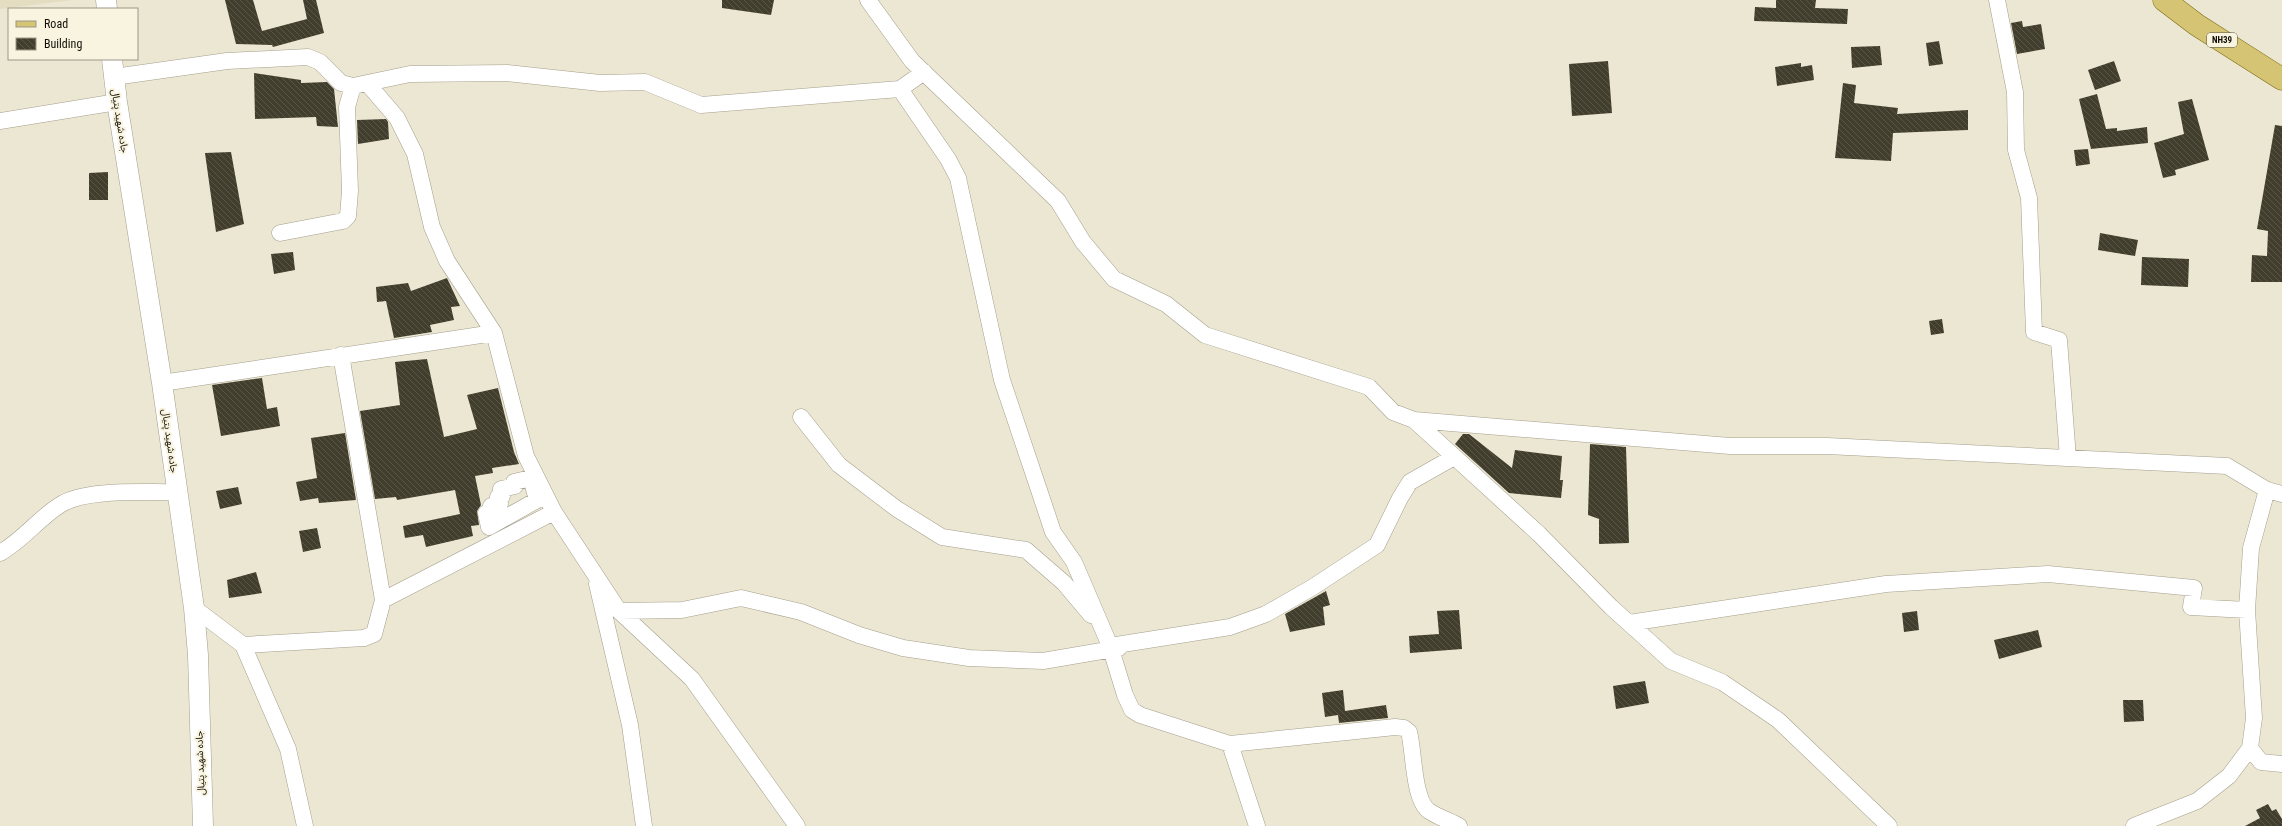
<svg xmlns="http://www.w3.org/2000/svg" width="2282" height="826" font-family="'Roboto Condensed','Noto Sans Arabic',sans-serif">
	<defs>
		<pattern id="building-back-hatch" width="6" height="6" patternUnits="userSpaceOnUse"><rect width="6" height="6" fill="#423e2d"/><path d="M-1 5l2 2M0 0l6 6M5-1l2 2" fill="none" stroke="#595648"/></pattern>
	</defs>
	<rect width="100%" height="100%" fill="#ece7d2"/>
	<path fill="#e4ddc1" d="M0,0h72l-72,9z"/>
	<path fill="url(#building-back-hatch)" d="M225,0h28l9,31 45,-12 -4,-19h13l8,33 -51,14 -1,-2 -36,-1z
		M722,0h52l-3,15 -49,-7z
		M1776,0h40l-1,8 33,1 -1,15 -93,-3 1,-14 21,1z
		M2022,21l1,6 18,-3 4,25 -28,5 -6,-31z
		M1939,41l4,23 -14,2 -3,-23z
		M1880,46l2,19 -30,3 -1,-21z
		M1608,61l4,52 -40,3 -3,-52z
		M2114,61l7,20 -26,9 -7,-20z
		M1801,63v4l11,-2 2,15 -37,6 -2,-19z
		M254,73l47,7v3l26,-1 7,7 4,38 -21,-1 -1,-9 -61,2z
		M1843,83l13,2 -2,18 44,5 -1,6 71,-4v20l-75,3 -2,28 -56,-3z
		M2097,94l9,35 11,-1v3l30,-4 1,16 -57,6 -12,-50z
		M2192,99l17,61 -34,10 1,5 -13,3 -9,-35 30,-9 -6,-32z
		M386,119l2,3 1,17 -31,5 -1,-24z
		M2275,125l7,1v156h-31l1,-27 15,1 1,-25 -11,-2z
		M2088,149l2,15 -14,2 -2,-16z
		M231,152l13,72 -28,8 -11,-79z
		M108,172v28h-19v-27z
		M2100,233l38,7 -3,16 -37,-6z
		M293,252l2,18 -21,4 -3,-20z
		M2142,257l47,2 -1,28 -47,-2z
		M447,278l13,28 -9,1 3,13 -24,5 2,7 -38,6 -8,-37 -9,1 -1,-15 32,-4 3,8z
		M1942,319l2,14 -13,2 -2,-14z
		M427,359l17,78 33,-8 -10,-34 31,-7 16,64 5,12 -27,4 1,5 -18,3 6,29 -4,6 2,14 -8,1 2,10 -47,11 -3,-12 -18,3 -2,-12 57,-12 -5,-24 -58,10 -1,-3 -21,2 -15,-88 40,-6 -5,-43z
		M262,378l5,31 10,-2 3,19 -59,10 -9,-51z
		M345,433l11,67 -37,3 -1,-5 -18,3 -4,-19 21,-4 -6,-40z
		M1463,434h6l43,34 3,-18 47,6 -2,24h3l-2,18 -52,-5 -54,-49z
		M1590,444l36,3 3,96 -30,1v-25l-11,-4z
		M238,487l4,17 -22,5 -4,-18z
		M317,528l4,20 -18,4 -4,-21z
		M256,572l6,21 -33,5 -2,-18z
		M1326,591l4,14 -7,2 2,18 -35,7 -5,-18z
		M1459,610l3,39 -52,4 -1,-17 30,-2 -2,-23z
		M1917,611l2,19 -15,2 -2,-19z
		M2038,630l4,17 -43,12 -5,-19z
		M1645,681l4,22 -33,6 -3,-23z
		M1343,690l2,21 41,-6 2,13 -49,5 -1,-8 -13,2 -3,-24z
		M2123,700h20l1,21 -20,1z
		M2268,804l4,7 4,-2 6,10v7h-37l15,-8 -4,-8z"/>
	<g fill="none" stroke-linecap="round" stroke-linejoin="round">
		<defs>
			<path id="minor" d="M868,0l44,61 146,140 25,41 31,37 52,25 39,31 164,52 24,25 21,8 125,114 72,73 60,54 51,21 56,38 111,106
				M1997,0l18,92 1,58 13,48 5,134 25,8 9,118
				M114,77l113,-16 81,-4 12,5 21,21 12,3 57,-12 97,-1 93,10 45,-1 56,23 199,-16 24,-17
				M367,83l30,35 18,36 17,73 15,34 47,72 32,123 28,56 65,99 73,68 105,147
				M900,89l48,70 10,19 44,202 36,107 15,45 21,30 36,84 15,49 7,15 8,5 90,29 165,-17 9,1 5,4c5,18 4,68 20,79 9,6 21,10 30,15
				M0,121l117,-19
				M280,233l63,-12 5,-5 2,-25 -3,-84 6,-21
				M162,383l332,-50
				M801,417l38,48 58,44 45,28 84,13 38,33 27,32
				M1414,420l316,26h97l400,20 40,24 15,4
				M531,478l6,22 -48,27 -3,-14 6,-2 -1,-5 9,-2 -2,-7 4,-1 -1,-7 14,-3 -1,-4z
				M0,553c23,-13 39,-35 60,-48 25,-17 87,-12 118,-13
				M597,584l33,141 14,101
				M383,600l171,-88
				M194,608l49,37 45,104 17,77
				M619,611l63,-1 59,-12 60,14 58,23 44,13 66,10 74,3 76,-13 -2,-2
				M1629,623l257,-39 162,-10 146,14 -3,19 56,3
				M243,645l121,-7 10,-4 9,-34 -42,-245
				M1110,646l120,-19 36,-13 47,-27 64,-42 23,-47 10,-16 44,-25
				M1230,744l27,82
				M2250,748l11,14 21,2
				M2134,826l63,-25 32,-25 21,-28 4,-30 -7,-108 4,-62 16,-58"/>
			<path id="tertiary" d="M106,0l1,9
				M112,59l5,43 45,281 32,225 4,47 5,171"/>
			<path id="primary" d="M2164,0l33,25 85,54"/>
		</defs>
		<use href="#minor" stroke="#a49f8c" stroke-width="17"/>
		<use href="#tertiary" stroke="#a49f8c" stroke-width="21"/>
		<use href="#primary" stroke="#7c6a10" stroke-width="23"/>
		<use href="#minor" stroke="#fff" stroke-width="16"/>
		<use href="#tertiary" stroke="#fff" stroke-width="20"/>
		<use href="#primary" stroke="#d4c473" stroke-width="22"/>
	</g>
	<g text-anchor="middle" dominant-baseline="central" stroke-width="4" stroke-linejoin="round" paint-order="stroke">
		<rect fill="#f9f4df" stroke="#555247" stroke-width="1" x="2207" y="33" width="30" height="14" rx="3"/>
		<g font-size="9" font-weight="bold" fill="#0f0d06">
			<text x="2222" y="40">NH39</text>
		</g>
		<g font-size="10" fill="#0f0d06" stroke="#f9f4df">
			<text transform="translate(120 121) rotate(81)">جاده شهید پتیال</text>
			<text transform="translate(170 441) rotate(82)">جاده شهید پتیال</text>
			<text transform="translate(200 763) rotate(-92)">جاده شهید پتیال</text>
		</g>
	</g>
	<rect x="8" y="8" width="130" height="52" fill="#f9f4df" stroke="#9b9888"/>
	<rect x="16" y="21" width="20" height="6" fill="#d4c473" stroke="#9b9888"/>
	<text x="44" y="28" font-size="12" fill="#0f0d06">Road</text>
	<rect x="16" y="38" width="20" height="12" fill="url(#building-back-hatch)" stroke="#9b9888"/>
	<text x="44" y="48" font-size="12" fill="#0f0d06">Building</text>
</svg>
